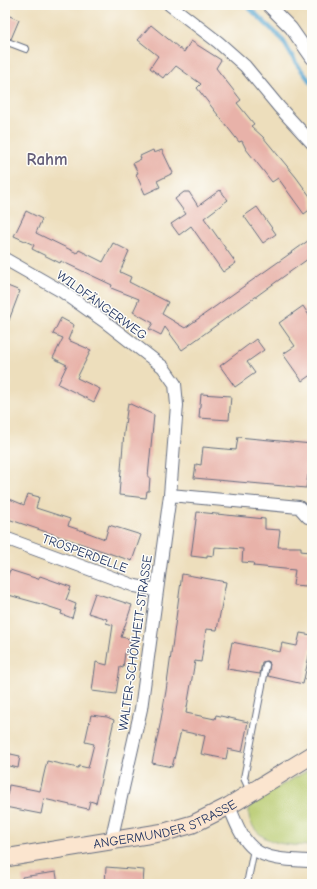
<svg xmlns="http://www.w3.org/2000/svg" width="317" height="889" font-family="'Comic Neue',sans-serif">
	<rect width="100%" height="100%" fill="#fdfcf7"/>
	<filter id="ink" filterUnits="userSpaceOnUse"><feTurbulence type="fractalNoise" baseFrequency=".025" numOctaves="2"/><feDisplacementMap in="SourceGraphic" scale="8" xChannelSelector="R" yChannelSelector="G"/><feConvolveMatrix kernelMatrix="1 2 1 2 8 2 1 2 1" color-interpolation-filters="sRGB"/></filter>
	<filter id="wash" filterUnits="userSpaceOnUse"><feTurbulence type="fractalNoise" baseFrequency=".012" numOctaves="4" result="noise"/><feDisplacementMap in="SourceGraphic" scale="16" xChannelSelector="R" yChannelSelector="G"/><feGaussianBlur stdDeviation="0.9" result="paint"/><feColorMatrix in="noise" values="0 0 0 0 0 0 0 0 0 0 0 0 0 0 0 0 0 1.4 0 .05"/><feComposite in="paint" operator="in"/></filter>
	<g filter="url(#wash)">
		<rect width="100%" height="100%" fill="#eddebc"/>
		<path fill="#b6c96c" stroke="#687c65" d="M312,768v78c-22,-1 -49,0 -61,-23 -3,-8 -3,-13 1,-21z"/>
		<g fill="none" stroke-linecap="round" stroke-linejoin="round">
			<path stroke="#55a4cf" stroke-width="4.5" d="M246,5l36,34 14,24 16,21"/>
		</g>
		<g id="blocks">
			<path fill="#e8b2a9" d="M5,14l14,6 -8,19 -6,-2z
				M151,25l33,27 7,-11 30,19 -5,8 25,32 -4,3 17,21 -3,2 12,11 33,40 16,22v9l-8,6 -26,-36 -6,4 -26,-33 -4,-8 -3,1 -42,-54 4,-4 -25,-18 -8,9 -2,-1 -3,4 -13,-10 8,-12 -20,-16z
				M153,150l1,3 8,-3 11,23 -16,8 3,6 -15,7 -9,-20 2,-1 -5,-10 8,-4 -1,-3z
				M220,190l8,10 -24,18 32,45 -13,9 -32,-46 -12,9 -8,-11 15,-10 -11,-15 9,-7h5l9,14z
				M257,207l19,27 -13,9 -19,-27z
				M26,211l16,8 -6,14 41,20 2,-3 24,12 10,-19 16,8 -9,21 11,5 -2,5 39,20 -6,12 23,14 127,-90v18l-130,94 -17,-23 -4,8 -12,-6 4,-6 -20,-11 6,-13 -28,-11 1,-3 -51,-24 -1,2 -28,-14 2,-4 -20,-9z
				M5,285l15,6 -14,37h-1z
				M303,306l9,14v54l-10,7 -19,-27 12,-8 -16,-23z
				M61,318l13,7 -6,15 23,10 -14,28 23,11 -6,13 -36,-18 9,-19 -14,-7 10,-20 -10,-4z
				M256,339l8,11 -17,12 8,11 -20,14 -15,-21z
				M201,394l30,2 -2,24 -30,-2z
				M128,403l26,12 -6,62h2l-1,14h-2l-1,7 -27,-3 5,-63z
				M238,437l74,7v32l-4,-1 -2,13 -112,-10 2,-14 5,1 2,-18 33,3z
				M28,494l11,3 -3,11 34,11 -2,7 18,6 19,7 4,-14 32,10 -9,26 -127,-43v-21l19,8z
				M197,512l68,7v10l15,1 -2,17h23v4l8,1v8h3v18h-5l-1,8 -13,-1 2,-15 -42,-4 1,-3 -12,-1 1,-13 -28,-2 -1,9 -7,-1v3l-16,-2z
				M10,570l28,9 2,-3 31,11 -5,13 10,4 -4,14 -11,-4 1,-3 -21,-7 -36,-10v-11z
				M182,574l44,8 -9,48 -11,-1 -5,33 -6,-1 -9,52 29,6 1,-4 32,7 -6,30 -14,-3 -2,10 -25,-5 4,-18 -24,-5 -9,36 -20,-4 8,-38 6,-34z
				M95,593l37,12 -11,32 9,2 -2,14h-3l-2,15 -3,-1 -4,27 -24,-3 4,-29 11,3 6,-40 -7,-2 1,-4 -19,-6z
				M300,633l12,2v7l-9,42 -35,-8 2,-12 -3,-3 -5,1 -2,12 -33,-5 5,-27 48,10 2,-9 15,3z
				M91,715l16,2 7,3 -18,83 -6,-2 -2,8 -44,-10 -3,15 -36,-7 4,-22 31,6 7,-30 31,7 1,-2 9,2 6,-24 -9,-2z
				M6,753l14,3 -2,12 -13,-3z
				M106,867l38,3 -1,14h-38z
				M56,872l2,12h-35l-1,-7z"/>
		</g>
	</g>
	<g filter="url(#ink)">
		<use href="#blocks" fill-opacity="0" stroke="#646c7f" stroke-width="1"/>
		<g fill="none" stroke-linecap="round" stroke-linejoin="round">
			<defs>
				<path id="service" d="M5,41l21,8
					M250,791l-6,-13 22,-113
					M247,884l7,-35"/>
				<path id="minor" d="M170,5l48,37 27,24 34,41 33,36
					M268,5l23,23 21,30
					M5,259l58,33 41,29 59,46 12,17 2,21 -7,90 -29,214 -30,132
					M170,495l129,12 9,10
					M5,538l130,48 22,4
					M229,806c6,14 12,33 25,43 14,12 41,11 58,12"/>
				<g id="secondary">
					<path id="s1" d="M5,858l160,-26 28,-8 36,-18 83,-51"/>
				</g>
			</defs>
			<use href="#service" stroke="#646c7f" stroke-width="8"/>
			<use href="#minor" stroke="#646c7f" stroke-width="14"/>
			<use href="#secondary" stroke="#646c7f" stroke-width="19"/>
			<use href="#service" stroke="#fff" stroke-width="6"/>
			<use href="#minor" stroke="#fff" stroke-width="12"/>
			<use href="#secondary" stroke="#fbe5cf" stroke-width="17"/>
		</g>
	</g>
	<g text-anchor="middle" dominant-baseline="central" stroke-width="3" stroke-linejoin="round" paint-order="stroke">
		<g font-size="13" fill="#1b2f5e" stroke="#fdfcf7">
			<text transform="translate(102 305) rotate(36)">WILDFÄNGERWEG</text>
			<text transform="translate(85 553) rotate(20)">TROSPERDELLE</text>
			<text transform="translate(135 643) rotate(-82)">WALTER-SCHÖNHEIT-STRASSE</text>
			<text stroke="none"><textPath href="#s1" startOffset="164">ANGERMUNDER STRASSE</textPath></text>
		</g>
		<g font-size="17" font-weight="bold" fill="#635d78" stroke="#fdfcf7">
			<text x="47" y="159">Rahm</text>
		</g>
	</g>
	<rect width="317" height="889" fill="none" stroke="#fdfcf7" stroke-width="20"/>
</svg>
